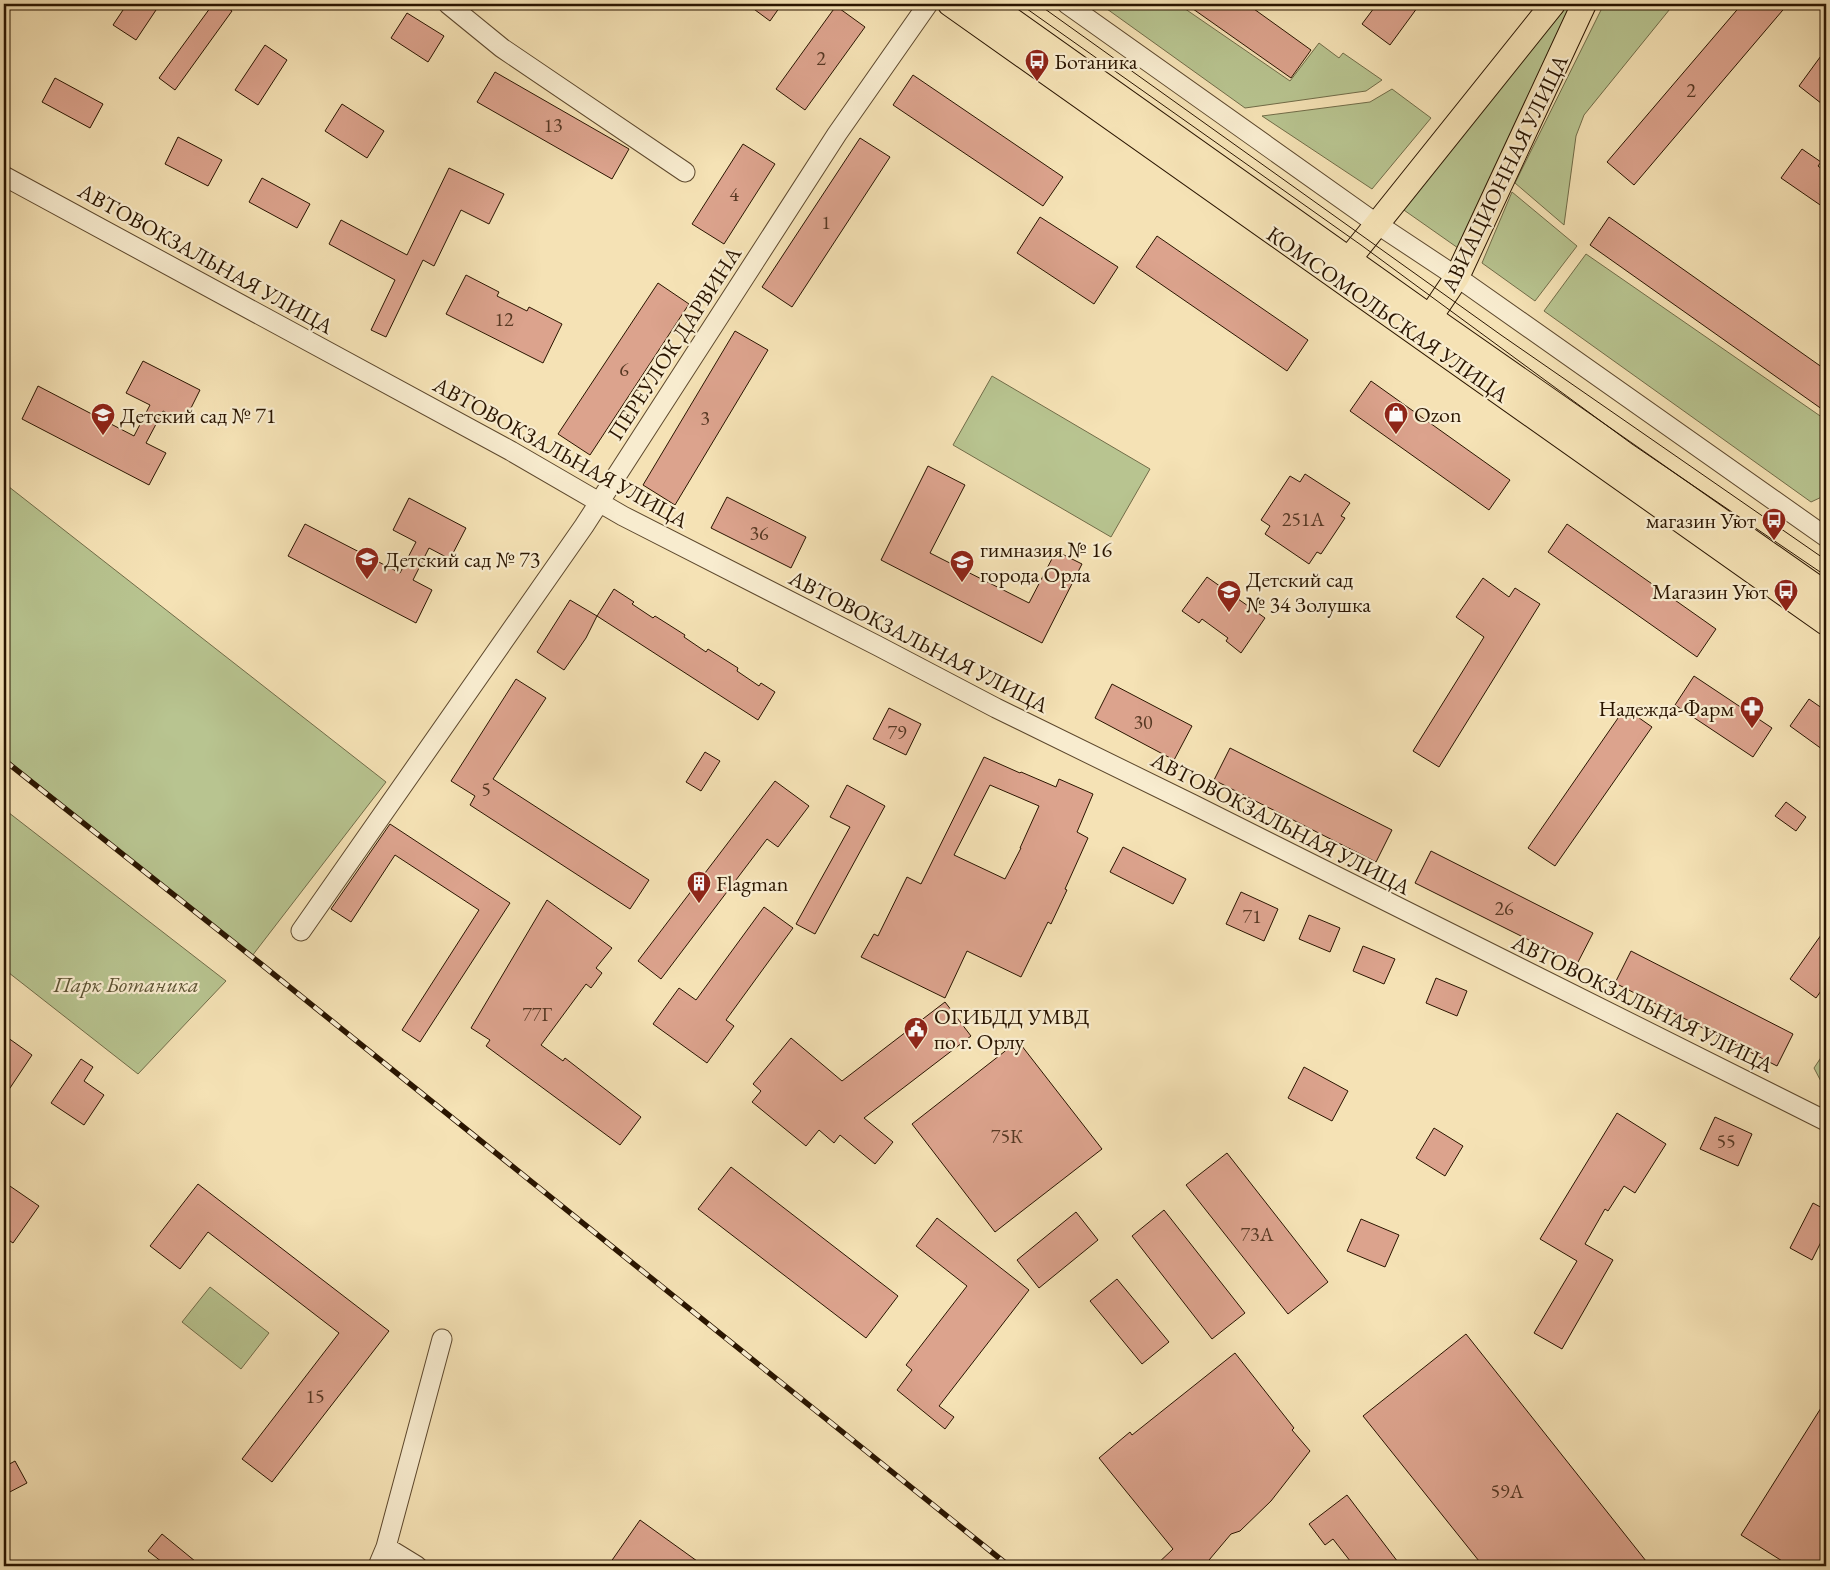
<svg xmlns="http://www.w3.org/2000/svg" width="1830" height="1570" font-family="'EB Garamond',serif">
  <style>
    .green { fill: #b8c490; stroke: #716c48 }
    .building { fill: #dca38d; stroke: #2a1500; fill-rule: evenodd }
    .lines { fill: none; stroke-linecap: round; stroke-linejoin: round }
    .minor-casing { stroke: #5d482d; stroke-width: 21 }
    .major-casing { stroke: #2a1500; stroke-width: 26 }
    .minor { stroke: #f8eccf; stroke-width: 19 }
    .major { stroke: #f5e2b5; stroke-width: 24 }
    .tram { stroke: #2a1500; stroke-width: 1 }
    .rail-casing { stroke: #2a1500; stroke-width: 5.5 }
    .rail { stroke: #f8eccf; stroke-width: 4; stroke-dasharray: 11; stroke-linecap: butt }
    .labels { text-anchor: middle; stroke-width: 4.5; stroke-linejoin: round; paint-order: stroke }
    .number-label { font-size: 20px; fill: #563823 }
    .poi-label { font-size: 22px; fill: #2a1500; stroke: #f8eccf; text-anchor: start }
    .street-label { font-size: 22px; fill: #2a1500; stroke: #f8eccf }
    .park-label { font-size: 22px; font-style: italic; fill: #5c5232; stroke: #f8eccf }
  </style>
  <rect width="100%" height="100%" fill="#f5e2b5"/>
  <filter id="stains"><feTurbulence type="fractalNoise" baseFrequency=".004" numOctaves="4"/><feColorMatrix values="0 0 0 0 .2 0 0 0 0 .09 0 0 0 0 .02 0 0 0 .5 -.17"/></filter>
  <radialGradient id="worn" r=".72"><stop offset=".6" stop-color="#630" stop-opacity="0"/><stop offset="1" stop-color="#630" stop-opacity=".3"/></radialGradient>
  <path class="green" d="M1100,4H1178L1290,81L1319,43L1339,58L1343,53L1382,80L1366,91L1245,108Z
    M1569,4H1574L1458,248L1401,208Z
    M1604,4H1674L1584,115L1576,136L1564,225L1515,183Z
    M1392,89L1431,118L1372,189L1262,116L1370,102Z
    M1512,192L1577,246L1535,301L1482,263Z
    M1586,254L1826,420V495L1811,502L1544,311Z
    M992,376L1150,469L1111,537L953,445Z
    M4,483L386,782L252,956L4,757Z
    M4,809L226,981L138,1074L4,969Z
    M1826,1050V1091L1814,1068Z
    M210,1287L269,1333L241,1369L182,1322Z"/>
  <path class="building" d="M127,4H160L136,40L113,25Z
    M213,4H222L232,11L175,90L159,78Z
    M747,4H782L770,21Z
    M1186,4H1247L1311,50L1291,78Z
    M1377,4H1420L1390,45L1362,24Z
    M1742,4H1788L1634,185L1607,162Z
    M836,6L865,27L805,110L776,89Z
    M407,13L444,36L428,62L391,38Z
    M265,45L287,60L258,105L235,90Z
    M1826,49V107L1799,86Z
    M495,72L629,149L612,179L477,102Z
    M913,75L1063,177L1043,206L893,105Z
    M55,78L103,104L90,128L42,102Z
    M342,104L384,131L367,158L325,131Z
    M178,137L222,160L208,186L165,164Z
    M860,138L890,157L792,307L762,287Z
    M743,144L775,164L724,244L692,224Z
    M1802,149L1821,162L1818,166L1826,172V209L1781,178Z
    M449,168L504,194L489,224L461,210L434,266L423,260L386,337L371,330L395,280L329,244L341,220L407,255Z
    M262,178L310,204L297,228L249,202Z
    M1040,217L1118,267L1094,304L1017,253Z
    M1609,217L1826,370V412L1590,245Z
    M1157,236L1308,340L1287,371L1136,267Z
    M466,275L499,292L497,296L527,311L529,307L562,324L543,363L446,314Z
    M658,283L689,304L590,455L558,434Z
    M735,331L768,350L675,505L643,485Z
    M143,361L200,390L184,422L163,411L146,443L166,453L149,485L22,419L38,386L134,436L150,405L126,393Z
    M1371,381L1510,480L1489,510L1350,411Z
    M928,466L965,485L930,553L1029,603L1056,551L1082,564L1042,643L881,560Z
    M1305,474L1350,503L1341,516L1345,518L1321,554L1317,552L1309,564L1265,534L1270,526L1261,520L1290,476L1300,482Z
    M727,497L806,537L791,568L711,528Z
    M409,498L466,528L450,559L429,548L413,580L432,590L416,623L288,556L305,524L400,573L416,542L393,530Z
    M1567,524L1716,629L1697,657L1548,552Z
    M1207,577L1265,618L1241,653L1226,641L1228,638L1202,619L1199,623L1182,611Z
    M1483,578L1509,597L1515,588L1540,604L1439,767L1413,751L1484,637L1456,617Z
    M614,589L634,602L632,604L653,618L655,616L685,635L684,637L706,652L708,649L738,668L737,671L759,686L761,683L775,692L758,720L597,616Z
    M570,600L597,616L586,638L564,670L537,652Z
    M1694,676L1772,728L1753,757L1675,705Z
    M516,679L546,698L493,779L649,880L630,909L470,805L475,796L451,781Z
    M1112,684L1192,726L1174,760L1095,718Z
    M1809,699L1826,711V752L1790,726Z
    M889,708L921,724L906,755L873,739Z
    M1625,708L1652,727L1555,866L1528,848Z
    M1230,748L1392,830L1376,862L1214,780Z
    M705,752L720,761L701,791L686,782Z
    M984,757L1020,773L1021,772L1056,787L1059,779L1093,794L1077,832L1088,838L1065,889L1067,890L1051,924L1048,922L1021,977L967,951L945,998L861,957L874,934L878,936L907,877L921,884ZM990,785L1039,806L1020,848H1021L1005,879L954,855Z
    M775,781L809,806L778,847L767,839L661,979L638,961Z
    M847,785L885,806L815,934L796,924L850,827L830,817Z
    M1786,802L1806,817L1796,831L1775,816Z
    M390,824L510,903L420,1042L402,1030L479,910L395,855L351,922L331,909Z
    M1123,847L1186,879L1173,904L1110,872Z
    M1431,851L1593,933L1577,964L1415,883Z
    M1241,892L1278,909L1264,941L1226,924Z
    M547,900L612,948L596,968L602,973L591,988L586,984L541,1045L563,1061L565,1058L641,1117L620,1145L486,1046L490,1040L471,1028Z
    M764,907L793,928L726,1020L734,1026L707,1063L653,1024L679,988L696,1000Z
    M1309,915L1340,928L1330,952L1299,939Z
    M1826,928V984L1816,998L1790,979Z
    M1363,946L1395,959L1384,984L1353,971Z
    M1631,951L1793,1034L1777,1066L1615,983Z
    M1436,978L1467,991L1457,1016L1426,1003Z
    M945,1002L971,1036L864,1118L893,1142L875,1164L840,1135L834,1143L819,1130L806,1146L752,1102L761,1091L753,1084L791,1038L842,1081Z
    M4,1035L32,1055L4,1097Z
    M1018,1041L1102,1149L995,1232L912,1124Z
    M81,1059L93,1067L84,1081L104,1095L84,1125L51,1103Z
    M1304,1067L1348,1091L1332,1121L1288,1098Z
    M1617,1113L1666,1144L1635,1193L1624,1186L1608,1211L1605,1209L1585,1244L1613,1260L1562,1349L1534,1333L1577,1261L1540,1239Z
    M1715,1117L1752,1134L1738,1166L1700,1149Z
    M1434,1128L1463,1146L1445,1176L1416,1158Z
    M1227,1153L1328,1282L1288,1314L1186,1185Z
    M731,1167L898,1296L866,1338L698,1209Z
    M4,1182L39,1206L13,1243L4,1237Z
    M198,1184L389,1331L272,1482L242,1459L339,1333L208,1232L180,1269L150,1246Z
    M1813,1203L1826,1210V1232L1812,1260L1790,1248Z
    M1164,1210L1245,1313L1212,1339L1132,1236Z
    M1076,1212L1098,1240L1039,1288L1017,1260Z
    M937,1218L1029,1290L939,1406L954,1417L945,1429L897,1390L912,1370L906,1365L967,1286L916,1246Z
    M1361,1219L1399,1235L1385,1267L1347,1251Z
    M1117,1279L1169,1342L1142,1364L1090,1301Z
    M1466,1334L1650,1566H1483L1363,1416Z
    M1235,1353L1294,1428L1292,1430L1310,1451L1271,1501L1240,1531L1231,1534L1204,1566H1155L1173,1549L1099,1458L1130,1432L1132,1435Z
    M1826,1400V1566H1790L1741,1535Z
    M15,1461L27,1483L4,1495V1467Z
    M1347,1495L1401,1566H1354L1333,1539L1325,1545L1309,1524Z
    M640,1520L704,1566H608Z
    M162,1534L201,1566H167L148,1551Z"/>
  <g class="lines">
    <defs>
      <path id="minor" d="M448,4L502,48L685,172
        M1067,4L1377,224L1457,277L1826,537
        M4,176L511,451L623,516L878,646L996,708L1192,804L1826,1121
        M301,931L584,526L837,134L928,4
        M386,1547L417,1566
        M378,1566L386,1547L442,1339"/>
      <path id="major" d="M950,4L1826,623
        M989,4L1430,317L1826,594
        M1349,259L1553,4
        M1416,324L1430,317L1457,277L1584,4"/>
    </defs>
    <use href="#minor" class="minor-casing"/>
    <use href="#major" class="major-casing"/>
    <use href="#minor" class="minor"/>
    <use href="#major" class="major"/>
    <path class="tram" d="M1020,4L1361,245L1632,444L1826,576
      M1038,4L1501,335L1826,560"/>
    <defs>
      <path id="rail" d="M4,760L261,964L1009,1566"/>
    </defs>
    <use href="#rail" class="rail-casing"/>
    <use href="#rail" class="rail"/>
  </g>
  <defs>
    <symbol id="bus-pin" viewBox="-11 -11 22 30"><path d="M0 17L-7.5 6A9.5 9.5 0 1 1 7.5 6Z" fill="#8f2418" stroke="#f8eccf"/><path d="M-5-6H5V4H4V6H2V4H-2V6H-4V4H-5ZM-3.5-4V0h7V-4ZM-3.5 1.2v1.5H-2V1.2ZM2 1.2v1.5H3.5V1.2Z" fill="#fff"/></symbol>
    <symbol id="shop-pin" viewBox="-11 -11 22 30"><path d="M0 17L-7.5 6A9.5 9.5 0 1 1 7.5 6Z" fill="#8f2418" stroke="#f8eccf"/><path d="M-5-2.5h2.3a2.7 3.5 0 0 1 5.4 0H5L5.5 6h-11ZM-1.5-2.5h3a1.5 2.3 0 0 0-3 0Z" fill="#fff"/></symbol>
    <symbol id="school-pin" viewBox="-11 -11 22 30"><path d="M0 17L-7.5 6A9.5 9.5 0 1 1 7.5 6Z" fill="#8f2418" stroke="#f8eccf"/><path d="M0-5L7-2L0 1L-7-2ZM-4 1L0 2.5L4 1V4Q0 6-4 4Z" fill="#fff"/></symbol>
    <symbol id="pharmacy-pin" viewBox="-11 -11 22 30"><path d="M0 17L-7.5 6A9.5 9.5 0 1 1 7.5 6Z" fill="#8f2418" stroke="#f8eccf"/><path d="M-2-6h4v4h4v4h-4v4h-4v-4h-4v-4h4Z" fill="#fff"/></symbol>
    <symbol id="building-pin" viewBox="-11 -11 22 30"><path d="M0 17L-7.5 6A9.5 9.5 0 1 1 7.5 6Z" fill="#8f2418" stroke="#f8eccf"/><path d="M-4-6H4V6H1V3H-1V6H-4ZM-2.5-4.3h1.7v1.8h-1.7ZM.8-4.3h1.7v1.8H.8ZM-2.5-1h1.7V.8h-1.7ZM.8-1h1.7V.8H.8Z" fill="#fff"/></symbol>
    <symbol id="civic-pin" viewBox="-11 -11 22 30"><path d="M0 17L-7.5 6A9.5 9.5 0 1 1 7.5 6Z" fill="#8f2418" stroke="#f8eccf"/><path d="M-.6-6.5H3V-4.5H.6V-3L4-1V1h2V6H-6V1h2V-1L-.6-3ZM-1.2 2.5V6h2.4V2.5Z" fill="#fff"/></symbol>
  </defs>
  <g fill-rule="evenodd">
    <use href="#bus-pin" x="1023" y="47" width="28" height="38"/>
    <use href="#shop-pin" x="1382" y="400" width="28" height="38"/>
    <use href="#school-pin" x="89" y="401" width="28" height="38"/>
    <use href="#bus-pin" x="1760" y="506" width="28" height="38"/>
    <use href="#school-pin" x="353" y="545" width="28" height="38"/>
    <use href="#school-pin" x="948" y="548" width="28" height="38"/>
    <use href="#bus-pin" x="1772" y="577" width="28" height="38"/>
    <use href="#school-pin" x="1215" y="578" width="28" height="38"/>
    <use href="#pharmacy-pin" x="1738" y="694" width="28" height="38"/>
    <use href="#building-pin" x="685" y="869" width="28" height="38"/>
    <use href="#civic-pin" x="902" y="1015" width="28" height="38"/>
  </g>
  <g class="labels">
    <g class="number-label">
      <text x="821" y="65">2</text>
      <text x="1691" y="97">2</text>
      <text x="553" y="132">13</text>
      <text x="734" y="201">4</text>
      <text x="826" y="229">1</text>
      <text x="504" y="326">12</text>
      <text x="624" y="376">6</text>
      <text x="705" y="425">3</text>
      <text x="1303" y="526">251А</text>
      <text x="759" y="540">36</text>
      <text x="1143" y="729">30</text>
      <text x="897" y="739">79</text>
      <text x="486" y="796">5</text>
      <text x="1504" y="915">26</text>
      <text x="1252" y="923">71</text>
      <text x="537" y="1021">77Г</text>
      <text x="1007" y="1143">75К</text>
      <text x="1726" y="1148">55</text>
      <text x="1257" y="1241">73А</text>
      <text x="315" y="1403">15</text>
      <text x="1507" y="1498">59А</text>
    </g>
    <g class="poi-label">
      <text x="1054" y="69">Ботаника</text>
      <text x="1414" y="422">Ozon</text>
      <text x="120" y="423">Детский сад № 71</text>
      <text x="1756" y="528" text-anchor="end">магазин Уют</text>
      <text x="980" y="557">гимназия № 16<tspan x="980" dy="25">города Орла</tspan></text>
      <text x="384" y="567">Детский сад № 73</text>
      <text x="1246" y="587">Детский сад<tspan x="1246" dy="25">№ 34 Золушка</tspan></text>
      <text x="1768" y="599" text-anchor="end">Магазин Уют</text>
      <text x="1734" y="716" text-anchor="end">Надежда-Фарм</text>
      <text x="716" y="891">Flagman</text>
      <text x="934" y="1024">ОГИБДД УМВД<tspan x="934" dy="25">по г. Орлу</tspan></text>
    </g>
    <g class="street-label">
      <text transform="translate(1504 173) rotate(-64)" y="8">АВИАЦИОННАЯ УЛИЦА</text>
      <text transform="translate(206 258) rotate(29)" y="8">АВТОВОКЗАЛЬНАЯ УЛИЦА</text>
      <text transform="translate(1388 314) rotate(35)" y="8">КОМСОМОЛЬСКАЯ УЛИЦА</text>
      <text transform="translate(674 343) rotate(-57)" y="8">ПЕРЕУЛОК ДАРВИНА</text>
      <text transform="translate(561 452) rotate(29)" y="8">АВТОВОКЗАЛЬНАЯ УЛИЦА</text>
      <text transform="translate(919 641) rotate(27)" y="8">АВТОВОКЗАЛЬНАЯ УЛИЦА</text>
      <text transform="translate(1281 823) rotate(27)" y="8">АВТОВОКЗАЛЬНАЯ УЛИЦА</text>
      <text transform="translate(1643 1003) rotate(26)" y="8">АВТОВОКЗАЛЬНАЯ УЛИЦА</text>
    </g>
    <g class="park-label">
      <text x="126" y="992">Парк Ботаника</text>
    </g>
  </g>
  <rect width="1830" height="1570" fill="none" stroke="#f5e2b5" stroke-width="20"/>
  <rect x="5" y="5" width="1820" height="1560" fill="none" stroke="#2a1500" stroke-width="2.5"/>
  <rect x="10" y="10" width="1810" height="1550" fill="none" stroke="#2a1500"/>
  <rect width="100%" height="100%" filter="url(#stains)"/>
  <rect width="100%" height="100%" fill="url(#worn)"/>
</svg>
